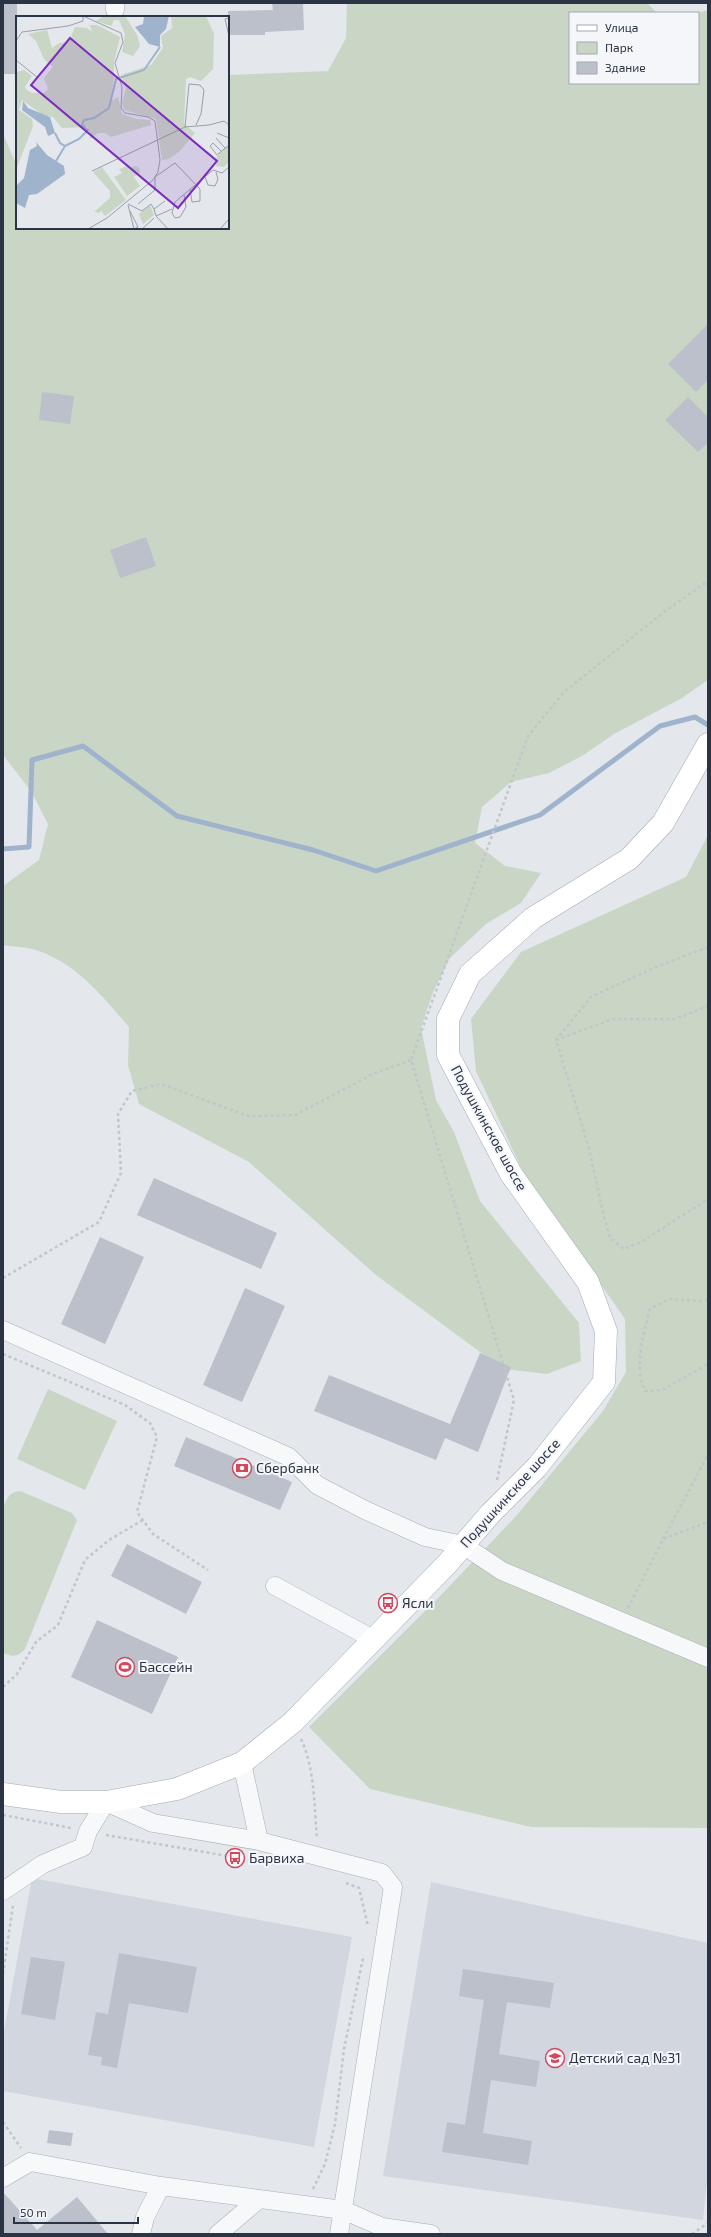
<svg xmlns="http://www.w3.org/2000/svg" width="711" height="2237" font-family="'Exo 2',sans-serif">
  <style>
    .built { fill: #d2d6de }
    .green { fill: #c9d6c5 }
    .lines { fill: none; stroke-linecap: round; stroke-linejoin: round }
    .stream { stroke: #9fb4cc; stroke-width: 5 }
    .building { fill: #bbc0ca }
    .minor-casing { stroke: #a9aeb7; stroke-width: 19 }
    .major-casing { stroke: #a3abb8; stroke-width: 23 }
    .path { stroke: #c2c5cb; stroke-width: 2.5; stroke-dasharray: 3 3; stroke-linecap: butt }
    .minor { stroke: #f7f8fa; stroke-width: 18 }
    .major { stroke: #fff; stroke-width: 22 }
    .labels { text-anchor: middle; stroke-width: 4; stroke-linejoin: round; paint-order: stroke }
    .street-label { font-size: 14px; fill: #2b3445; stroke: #f4f6f9 }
    .poi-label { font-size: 14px; fill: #2b3445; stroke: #f4f6f9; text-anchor: start }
    .inset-river { fill: none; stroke: #9fb4cc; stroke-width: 2 }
    .inset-road { fill: none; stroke: #9a9fa9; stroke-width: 1 }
    .view { fill: #7b2cbf; fill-opacity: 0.15; stroke: #7b2cbf; stroke-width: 2 }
    .inset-edge { fill: none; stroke: #2b3445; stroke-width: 2 }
  </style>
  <rect width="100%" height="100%" fill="#e4e7ec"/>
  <path class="built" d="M32,1878L352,1937L314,2147L3,2091V2037Z
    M431,1882L708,1943V2172L703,2220L383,2176Z"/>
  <path class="green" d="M347,3H647L657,13H570V83H698V13L708,10V680L682,698L614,734L582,756L549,773L511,782L482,807L475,843L505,866L541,873L521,903L486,924L450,958L433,992L421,1028L436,1100L454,1132L480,1201L579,1323L581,1361L547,1374L503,1369L376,1275L249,1162L139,1104L128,1065L129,1027C103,997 78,965 39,951C29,947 14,947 3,945V886L39,860L48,824L31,791L3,755V134L17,166V228H228V75L328,71L346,38Z
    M708,835V1828L531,1827L370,1789L309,1727L443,1593L517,1515L603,1411L626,1372L625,1319L525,1176L476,1071L471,1019L521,952L686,877Z
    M48,1389L117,1421L85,1490L17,1459Z
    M20,1491L72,1513L77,1520L25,1649C17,1657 13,1657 3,1653V1508C7,1498 9,1492 20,1491Z"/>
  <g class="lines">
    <path class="stream" d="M3,849L29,847L32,760L83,746L177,816L313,850L376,871L540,815L660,726L695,717L708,725"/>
  </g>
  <path class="building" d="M3,3H17V74H3Z
    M272,3H303L304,30L265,32V35H228V11L273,10Z
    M708,324V380L696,392L668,364Z
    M42,392L74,396L70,424L39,420Z
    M688,397L708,417V442L698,452L665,420Z
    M146,537L156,566L120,578L110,550Z
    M154,1178L277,1233L261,1269L137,1215Z
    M100,1237L144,1257L105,1344L61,1324Z
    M245,1288L285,1306L242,1402L203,1385Z
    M480,1353L511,1367L478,1452L445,1438L436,1460L314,1411L329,1375L450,1424Z
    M186,1437L292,1482L280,1510L174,1466Z
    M127,1544L202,1582L186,1614L111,1576Z
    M97,1620L178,1657L152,1714L71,1677Z
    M119,1953L197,1967L188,2013L129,2003L117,2068L101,2065L102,2057L88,2055L96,2012L108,2014Z
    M31,1957L65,1962L55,2020L21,2014Z
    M463,1969L554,1983L550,2008L507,2002L499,2054L540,2061L536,2087L491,2080L483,2133L532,2141L528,2165L442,2152L447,2122L465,2125L484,2000L459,1996Z
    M49,2130L73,2133L71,2146L47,2143Z
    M3,2192L37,2230L77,2197L108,2234H3Z"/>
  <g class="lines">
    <defs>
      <path id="minor" d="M115,3V10
        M3,1330L289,1457L317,1485L365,1510L425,1537L463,1545L502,1571L708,1658
        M275,1586L373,1639
        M242,1763L259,1841
        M3,1891L43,1864L83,1847L88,1831L106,1802L153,1823L259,1841L382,1873L393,1887L339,2234
        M3,2178L30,2162L161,2186L343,2210L382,2227L431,2234
        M141,2234L145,2217L161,2186
        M218,2234L258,2200"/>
      <path id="major" d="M3,1794L61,1802H106L177,1789L242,1763L293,1722L447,1564L490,1514L537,1467L604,1382L606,1331L588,1282L511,1174L448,1055V1019L470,974L533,918L629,859L663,823L708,744"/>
    </defs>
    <use href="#minor" class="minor-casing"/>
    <use href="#major" class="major-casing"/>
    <path class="path" d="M708,947L656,967L591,997L556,1040L589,1148L602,1209L610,1238L624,1249L641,1242L708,1199
      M556,1040L613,1019H675L708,1006
      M3,1278L99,1222L121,1173L118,1114L132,1091L161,1084L248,1116L295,1115L375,1073L411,1060
      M708,1300L698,1301L669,1299L650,1309C643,1337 634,1364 645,1391L662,1390L708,1364
      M3,1354L125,1405L150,1423L157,1437L137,1512L153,1534L208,1570
      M497,1480L514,1400L411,1060L528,736L564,692L664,612L708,581
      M663,1539L708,1455
      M628,1608L663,1539L708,1522
      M3,1687L17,1674L36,1642L58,1625L85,1560L109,1540L143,1520
      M301,1739C315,1769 314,1806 317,1838
      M3,1815L71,1828
      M106,1835L274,1864
      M346,1883L359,1888L368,1926
      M3,1974L13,1905
      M3,2122L21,2148
      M313,2189L325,2164L335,2124L344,2049L363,1958
      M692,2234L708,2223"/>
    <use href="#minor" class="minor"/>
    <use href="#major" class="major"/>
  </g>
  <defs>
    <symbol id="bank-ring" viewBox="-11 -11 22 22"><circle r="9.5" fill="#f4f6f9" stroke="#d1495b" stroke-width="1.5"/><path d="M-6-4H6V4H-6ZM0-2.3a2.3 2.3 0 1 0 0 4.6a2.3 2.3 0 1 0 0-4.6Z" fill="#d1495b"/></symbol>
    <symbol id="bus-ring" viewBox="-11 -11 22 22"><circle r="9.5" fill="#f4f6f9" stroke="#d1495b" stroke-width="1.5"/><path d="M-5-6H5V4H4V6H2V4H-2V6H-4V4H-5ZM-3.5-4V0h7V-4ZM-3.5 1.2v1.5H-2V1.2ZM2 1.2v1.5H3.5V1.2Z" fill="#d1495b"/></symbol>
    <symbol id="stadium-ring" viewBox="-11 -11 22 22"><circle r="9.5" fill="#f4f6f9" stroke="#d1495b" stroke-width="1.5"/><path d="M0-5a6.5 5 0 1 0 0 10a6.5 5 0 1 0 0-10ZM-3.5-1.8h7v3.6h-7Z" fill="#d1495b"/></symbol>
    <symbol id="school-ring" viewBox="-11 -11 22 22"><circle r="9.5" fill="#f4f6f9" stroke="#d1495b" stroke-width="1.5"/><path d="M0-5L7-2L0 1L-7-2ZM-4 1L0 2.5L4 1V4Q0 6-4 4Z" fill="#d1495b"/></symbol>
  </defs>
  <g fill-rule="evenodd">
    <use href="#bank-ring" x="231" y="1457" width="22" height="22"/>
    <use href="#bus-ring" x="377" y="1592" width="22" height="22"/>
    <use href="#stadium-ring" x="114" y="1656" width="22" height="22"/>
    <use href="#bus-ring" x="224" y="1847" width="22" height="22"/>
    <use href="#school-ring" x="544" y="2047" width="22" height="22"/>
  </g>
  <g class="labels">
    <g class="street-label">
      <text transform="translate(489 1128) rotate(61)" y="5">Подушкинское шоссе</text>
      <text transform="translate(510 1493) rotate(-48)" y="5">Подушкинское шоссе</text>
    </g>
    <g class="poi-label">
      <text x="256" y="1473">Сбербанк</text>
      <text x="402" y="1608">Ясли</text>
      <text x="139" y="1672">Бассейн</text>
      <text x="249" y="1863">Барвиха</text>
      <text x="569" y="2063">Детский сад №31</text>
    </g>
  </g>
  <g transform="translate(16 16)">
    <rect width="213" height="213" fill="#e4e7ec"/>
    <path d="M88,0H109L121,19L124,30L117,40L106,36L109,18L103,4H98L95,10L80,5ZM155,0H190L198,18L197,53L185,65L174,61L170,63L168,108L179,117L164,135L153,143L146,144L140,103L108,94L106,87L110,72L105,59L135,49L147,32L145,20L156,12ZM74,9H81L104,21L98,46V62L95,82L97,84L102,81L106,98L120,103L134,104L135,109L95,121L89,117H82L74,123L72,111L46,112L37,101L27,99L6,84L3,94L16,103L17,110L0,154V56L8,54L16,60L9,71L11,74L16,77H28L32,73L28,62L37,51L28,43L20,25L12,18L31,14L36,32L43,27L53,26L59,11L71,12L76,16ZM213,129V146L208,151L200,150L201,139ZM114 155a5 5 0 1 1 10 0a5 5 0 1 1-10 0ZM111,150L124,170L111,180L98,161L106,157L103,153ZM86,151L110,184L89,200L85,194L84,197L78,196L94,182V175L77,156ZM134,189L138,199L127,208L123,198Z" fill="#c9d6c5"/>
    <path d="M128,0H153L150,13L144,19V31L133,28L119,11L127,8ZM7,85L12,92L34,101L39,117L32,120L29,111L6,94ZM20,126L31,139L48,150L49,158L21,178L13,179L9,192L0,187V170L8,162L14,134L21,130Z" fill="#9fb4cc"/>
    <path class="inset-river" d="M39,117L44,127L49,130L63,123L72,114L66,109L68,104L78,102L93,92L100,63L128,54L144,31M40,145L49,130"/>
    <path class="inset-road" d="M67,0L105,17L107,26L99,47L106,71L105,92L109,97L132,101L139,105L144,144L142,156L137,164L91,202L72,213M213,2L209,3L213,20M0,25L6,16L52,10L67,5V1M0,44L22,62M169,111L193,109L208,105L213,109M201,117L213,122M200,122L209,132M202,138L213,129M201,139L194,130L197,127L205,135M76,155L169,111L173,68L184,69L188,74L185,98L180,109M189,161L192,169L199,170L202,163L200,156M168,179L170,191L164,201L159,202L156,197L159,186L197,154L206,157L213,151M149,185L138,193L140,200L156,193M112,188L126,195L135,188L138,193M122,188L139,174V161L159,147L184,173V185L176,186L174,173M112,189L118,213M114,195L122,211L118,213M140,200L152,213M126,213L138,202M204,213L213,203"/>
    <path class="view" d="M54,22L201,145L162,192L15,69Z"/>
    <rect width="213" height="213" class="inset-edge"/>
  </g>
  <rect width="711" height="2237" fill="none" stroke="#2b3445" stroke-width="8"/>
  <rect x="569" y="12" width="130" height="72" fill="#f4f6f9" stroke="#a4a8b1"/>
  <rect x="577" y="25" width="20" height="6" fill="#ffffff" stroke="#a4a8b1"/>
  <text x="605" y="32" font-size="12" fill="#2b3445">Улица</text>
  <rect x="577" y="42" width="20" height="12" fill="#c9d6c5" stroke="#a4a8b1"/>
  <text x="605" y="52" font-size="12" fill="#2b3445">Парк</text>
  <rect x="577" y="62" width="20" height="12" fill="#bbc0ca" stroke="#a4a8b1"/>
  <text x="605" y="72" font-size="12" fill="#2b3445">Здание</text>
  <path d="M14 2217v6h124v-6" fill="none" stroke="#2b3445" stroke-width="2"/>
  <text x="20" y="2217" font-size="12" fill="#2b3445" stroke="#f4f6f9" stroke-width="3" paint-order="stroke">50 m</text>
</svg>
